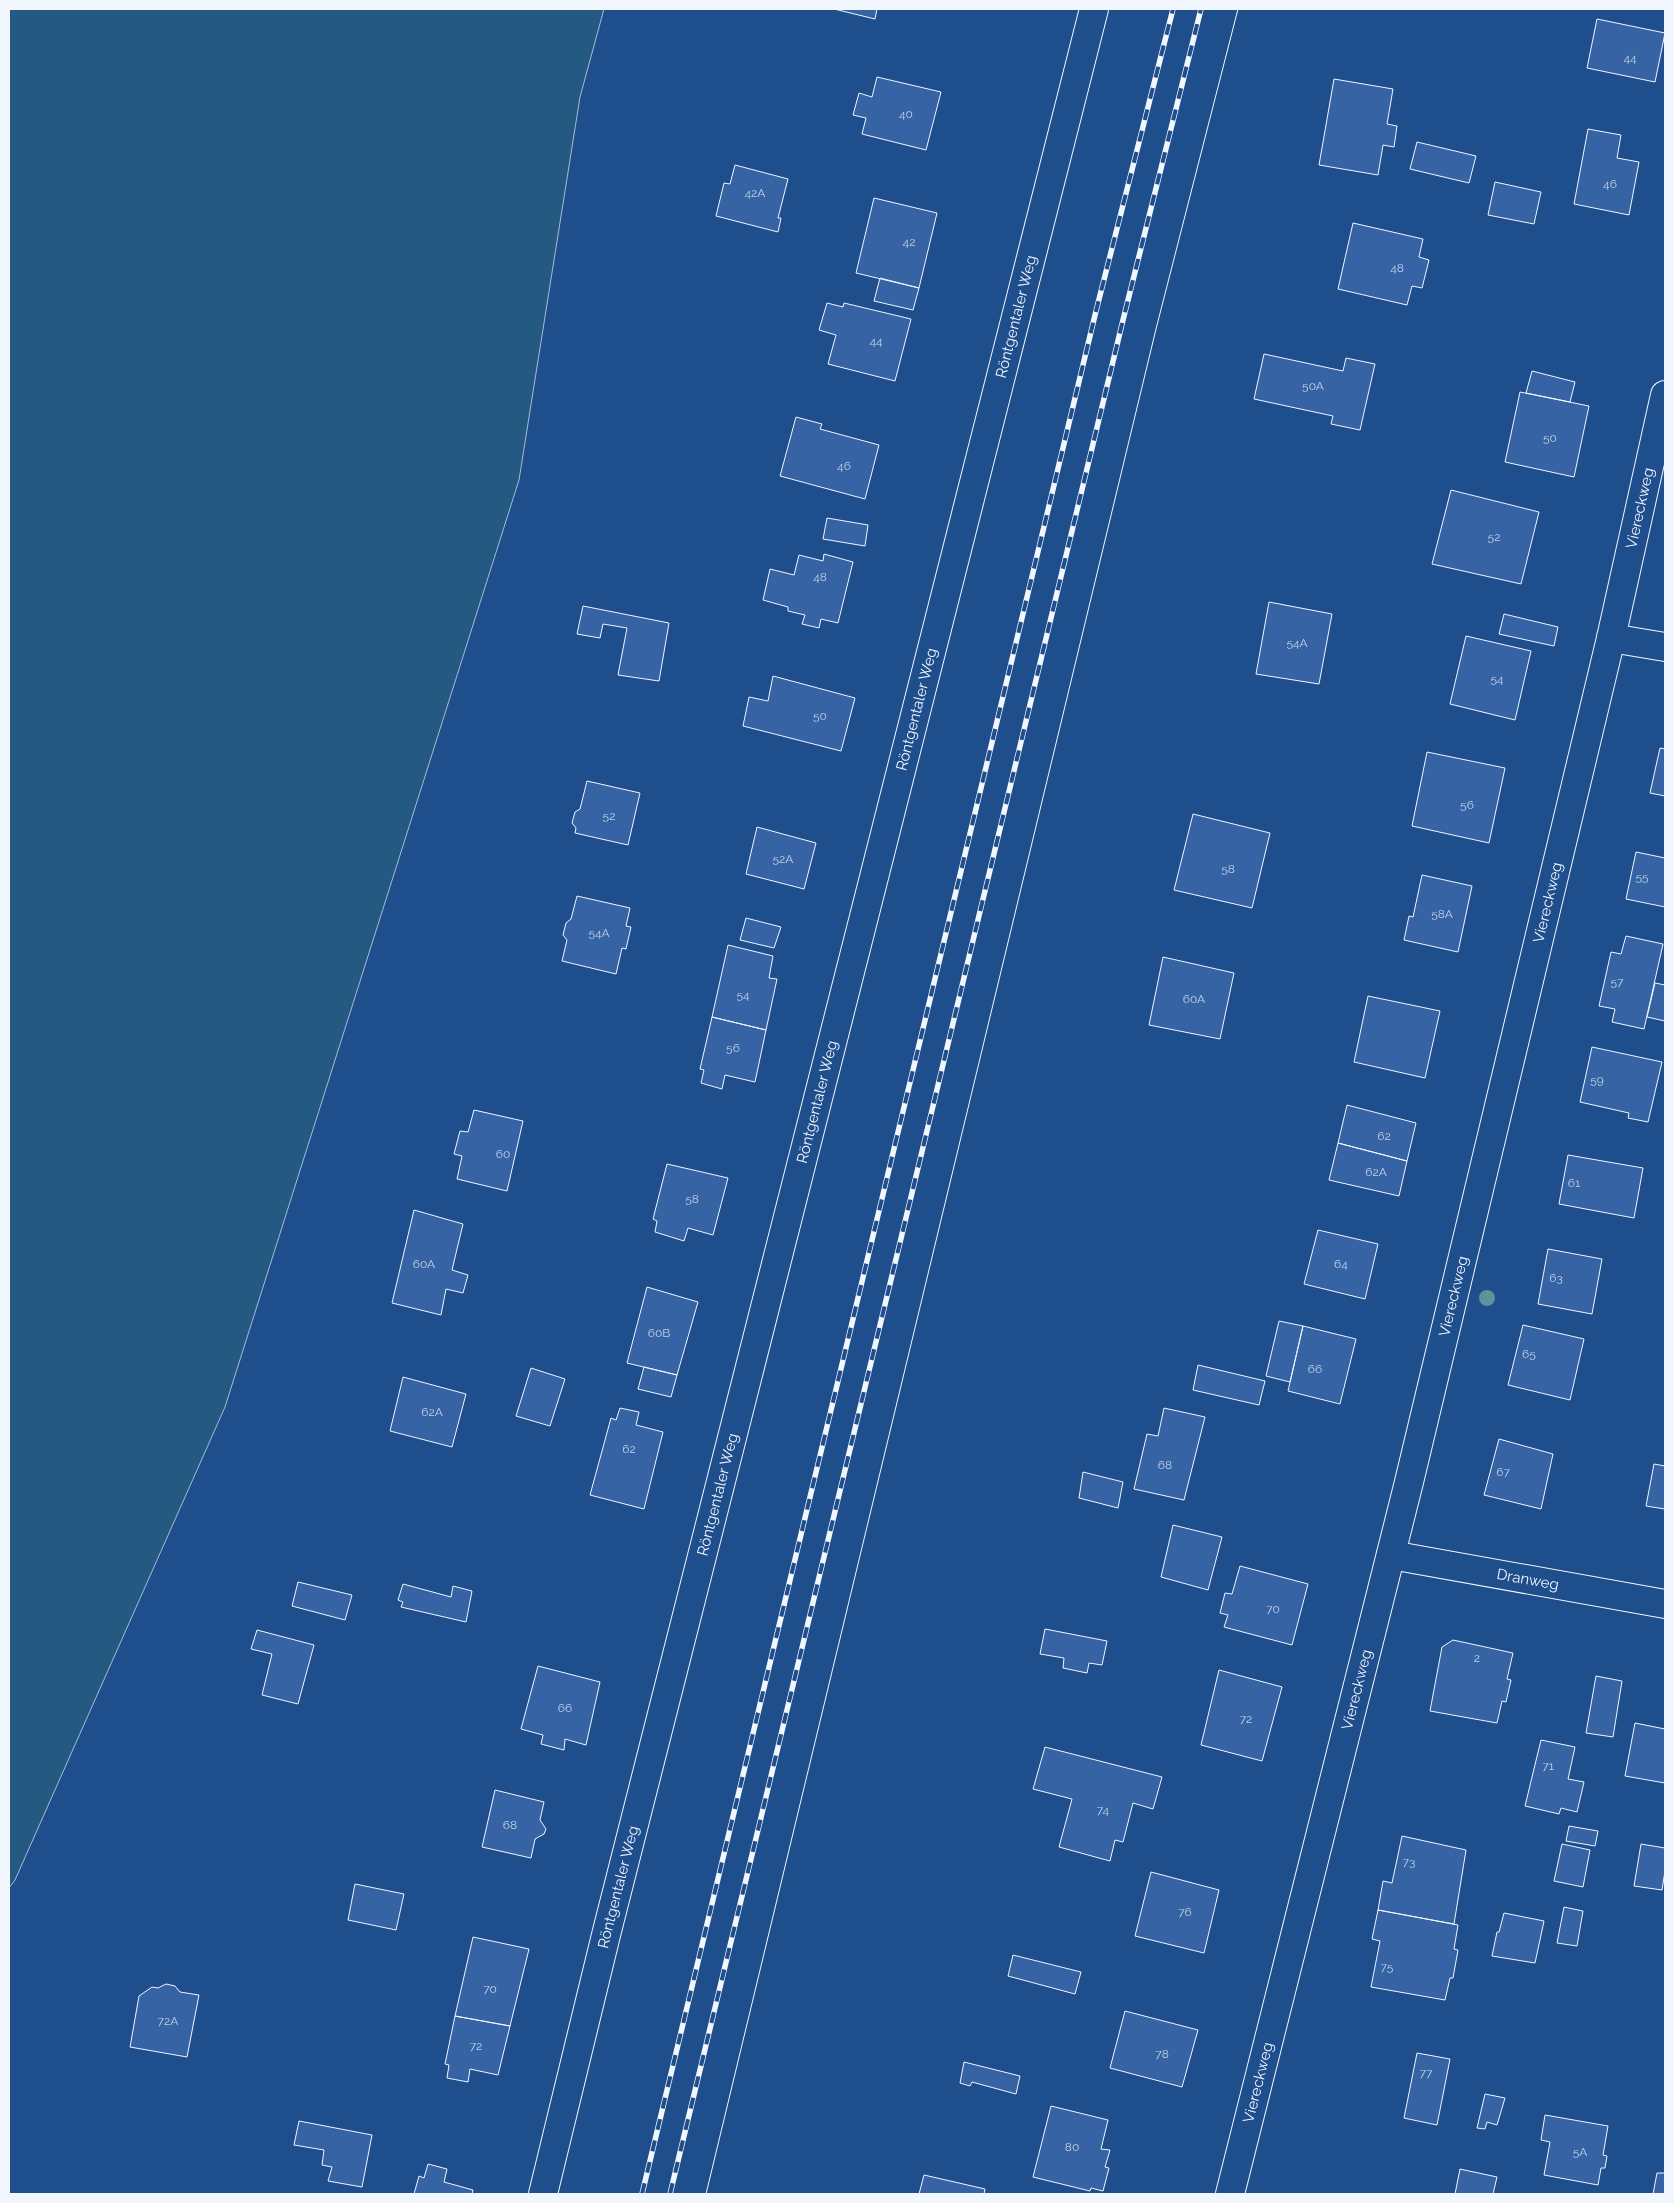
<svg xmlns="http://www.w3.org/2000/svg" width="1674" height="2203" font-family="Raleway,sans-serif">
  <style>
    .green { fill: #245a82; stroke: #a8bbd7 }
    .building { fill: #3563a3; stroke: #f2f6ff }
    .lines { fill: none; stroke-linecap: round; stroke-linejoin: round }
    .street-casing { stroke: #f2f6ff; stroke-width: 30 }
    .street { stroke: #1f4e8c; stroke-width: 28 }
    .tram { stroke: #f2f6ff; stroke-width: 1 }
    .rail-casing { stroke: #f2f6ff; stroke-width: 5.5 }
    .rail { stroke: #1f4e8c; stroke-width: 4; stroke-dasharray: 11; stroke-linecap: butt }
    .tree { fill: #61919a }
    .labels { text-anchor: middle; stroke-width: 4; stroke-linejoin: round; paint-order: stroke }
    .number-label { font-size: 12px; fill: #c3d1e8 }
    .street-label { font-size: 15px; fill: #f2f6ff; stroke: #1f4e8c }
  </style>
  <rect width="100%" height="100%" fill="#1f4e8c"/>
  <path class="green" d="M9,9H604L580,97L519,480L225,1407L15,1880L9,1888Z"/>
  <path class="building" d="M834,9H877L875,19Z
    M1597,19L1665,33L1655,82L1587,68Z
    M877,77L941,92L926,150L862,134L866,118L853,115L859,93L872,97Z
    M1334,79L1393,89L1387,124L1397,126L1394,147L1383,145L1378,175L1319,165Z
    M1588,129L1621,135L1617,158L1639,162L1629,215L1574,204Z
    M1417,142L1476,156L1469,183L1410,169Z
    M735,165L788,179L778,218H781L778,232L716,216L724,183L730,184Z
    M1495,182L1541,192L1534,224L1488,215Z
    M874,198L937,213L919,288L856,273Z
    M1353,223L1423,239L1419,257L1429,260L1422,288L1412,286L1407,305L1338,289Z
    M880,278L919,288L913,310L874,301Z
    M827,303L843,307L844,303L911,319L895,381L828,364L836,335L819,330Z
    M1264,354L1343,371L1346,358L1375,364L1360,430L1331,424L1333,416L1254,399Z
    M1532,371L1575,382L1570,402L1526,393Z
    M1520,392L1589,406L1574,477L1505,462Z
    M796,417L822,424L820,429L879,445L865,499L780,476Z
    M1451,490L1539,512L1521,584L1432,564Z
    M827,518L868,525L865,546L823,539Z
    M824,554L853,562L838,623L821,619L819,628L802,624L805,615L788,611V607L763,600L770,569L794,575L799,555L823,561Z
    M1269,602L1332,614L1319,684L1256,674Z
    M583,606L669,623L659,681L618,675L627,628L603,624L600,638L577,634Z
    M1504,614L1558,627L1554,646L1499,634Z
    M1466,636L1531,651L1515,720L1450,704Z
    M773,676L855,698L841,751L743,726L749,697L768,701Z
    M1660,748L1665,749V796L1650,793Z
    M1427,752L1505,768L1489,843L1412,826Z
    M587,781L640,793L628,845L575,833L576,828L572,823L575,812L580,809Z
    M1193,814L1270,833L1252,908L1174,890Z
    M757,827L816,843L804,889L746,874Z
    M1636,852L1665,858V907L1626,899Z
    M1422,875L1472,886L1458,952L1404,940L1409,916L1413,917Z
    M577,896L630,908L626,926L631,927L626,949L622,948L616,974L562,961L567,940L563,935L566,923L571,919Z
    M746,918L781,927L774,948L740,940Z
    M1626,936L1663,944L1644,1029L1612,1022L1615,1009L1599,1006L1611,952L1621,954Z
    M728,945L773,956L769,978L777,979L766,1030L712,1017Z
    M1163,957L1234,973L1220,1039L1149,1025Z
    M1655,983L1665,985V1021L1647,1017Z
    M1368,996L1440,1011L1425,1078L1354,1062Z
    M712,1017L766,1030L755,1082L725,1075L722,1089L701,1083L704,1070L700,1069Z
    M1592,1047L1662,1062L1648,1122L1628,1118L1629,1113L1580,1102Z
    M1347,1105L1416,1123L1407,1161L1338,1143Z
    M474,1110L523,1121L507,1191L457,1179L462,1156L454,1154L460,1131L468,1132Z
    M1338,1143L1407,1161L1399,1196L1329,1180Z
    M1568,1155L1643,1168L1634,1218L1559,1204Z
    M667,1164L728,1178L713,1235L688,1228L684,1241L655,1232L657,1221L653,1219Z
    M414,1210L463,1224L452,1270L468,1275L463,1293L446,1289L441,1315L392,1303Z
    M1318,1230L1378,1244L1365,1299L1304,1284Z
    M1548,1249L1602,1259L1592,1314L1538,1304Z
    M647,1287L698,1302L677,1375L627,1363Z
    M1279,1321L1303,1326L1290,1382L1266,1376Z
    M1523,1325L1584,1339L1570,1400L1508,1385Z
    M1303,1326L1356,1339L1340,1404L1288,1391Z
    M1198,1365L1265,1381L1259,1405L1193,1390Z
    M644,1367L677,1375L671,1397L638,1389Z
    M531,1368L565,1379L550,1426L516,1416Z
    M403,1377L466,1394L452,1447L390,1431Z
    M620,1408L639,1412L636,1425L663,1432L644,1509L590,1495L611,1418L616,1420Z
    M1164,1408L1205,1417L1184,1500L1134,1489L1147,1434L1158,1436Z
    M1499,1439L1553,1454L1541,1509L1484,1495Z
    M1654,1464L1665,1466V1509L1646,1506Z
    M1083,1472L1123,1482L1118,1508L1079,1498Z
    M1173,1525L1222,1537L1208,1590L1161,1577Z
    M1240,1566L1308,1584L1292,1645L1224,1627L1228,1615L1220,1613L1225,1593L1232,1594Z
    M298,1582L352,1595L345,1620L292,1606Z
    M403,1584L451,1597L453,1586L472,1591L466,1622L401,1607L403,1602L398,1600Z
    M1045,1629L1107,1641L1102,1665L1089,1663L1087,1673L1063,1668L1064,1658L1040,1654Z
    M257,1630L314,1645L298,1704L262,1695L272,1654L251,1649Z
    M1453,1640L1513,1653L1507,1679L1511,1680L1506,1702L1502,1701L1497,1723L1430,1711L1442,1647Z
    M538,1666L600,1682L586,1745L565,1739L564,1750L541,1744L543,1735L521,1729Z
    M1219,1670L1282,1687L1262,1761L1201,1745Z
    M1596,1676L1622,1681L1613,1737L1586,1733Z
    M1635,1723L1665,1729V1783L1625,1776Z
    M1541,1740L1575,1747L1568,1779L1584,1782L1577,1812L1561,1808L1559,1814L1525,1806Z
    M1045,1747L1162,1777L1153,1809L1133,1803L1123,1842L1115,1840L1110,1861L1059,1847L1072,1799L1033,1789Z
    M495,1790L544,1802L540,1820L546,1829L544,1834L535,1839L531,1858L482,1847Z
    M1569,1826L1598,1831L1595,1846L1566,1841Z
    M1402,1836L1466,1850L1454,1924L1378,1910L1383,1881L1392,1883Z
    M1562,1844L1590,1850L1583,1887L1554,1881Z
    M1641,1844L1665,1848V1871L1662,1890L1634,1886Z
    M1151,1872L1219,1890L1204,1953L1135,1936Z
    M355,1884L404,1894L396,1930L348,1920Z
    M1564,1907L1583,1911L1577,1946L1557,1943Z
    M1378,1910L1458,1925L1454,1949L1458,1950L1453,1978H1450L1445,2000L1371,1987L1380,1941L1372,1939Z
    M1504,1913L1544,1921L1535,1963L1492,1956L1497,1932H1499Z
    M473,1937L529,1949L510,2026L455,2016Z
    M1013,1955L1081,1972L1075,1994L1008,1976Z
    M166,1984L175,1986L180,1992L199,1995L187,2057L130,2047L139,1996L152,1987L158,1988Z
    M1125,2011L1198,2030L1182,2087L1110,2068Z
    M455,2016L510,2026L498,2075L470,2069L468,2082L447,2078L449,2065L445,2064Z
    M1417,2053L1450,2059L1437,2125L1404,2118Z
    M964,2062L1020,2076L1016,2094L972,2082L970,2086L960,2083Z
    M1485,2094L1505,2098L1497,2125L1487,2122L1485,2129L1477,2128Z
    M1051,2106L1108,2120L1101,2149L1110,2150L1105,2167L1109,2168L1103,2191L1091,2188L1090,2191L1033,2177Z
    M1545,2115L1608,2126L1603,2155L1607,2156L1605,2168H1601L1598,2185L1544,2175L1550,2142L1541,2140Z
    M299,2121L372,2135L362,2187L328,2181L332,2167L322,2165L324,2150L294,2145Z
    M428,2164L447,2169L444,2182L473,2190L472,2194H414L419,2176L424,2178Z
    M1460,2169L1497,2177L1493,2194H1455Z
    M1657,2173H1665V2194H1653Z
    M924,2175L985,2189L984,2194H919Z"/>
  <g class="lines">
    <defs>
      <g id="street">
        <path d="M1611,638L1665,647"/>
        <path id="s1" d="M1391,1555L1665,1604"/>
        <path id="s2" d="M543,2194L606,1935L1094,9"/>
        <path id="s3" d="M1230,2194L1409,1482L1611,638L1665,395"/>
      </g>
    </defs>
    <use href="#street" class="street-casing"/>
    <use href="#street" class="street"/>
    <path class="tram" d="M706,2194L1156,329L1238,9"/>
    <defs>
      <path id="rail" d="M642,2194L1096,311L1173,9
        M670,2194L1123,320L1201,9"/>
    </defs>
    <use href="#rail" class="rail-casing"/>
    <use href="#rail" class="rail"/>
  </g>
  <circle class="tree" cx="1487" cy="1298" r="8"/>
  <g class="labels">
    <g class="number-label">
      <text x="1630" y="62">44</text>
      <text x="906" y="118">40</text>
      <text x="1610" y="188">46</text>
      <text x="755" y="197">42A</text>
      <text x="909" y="246">42</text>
      <text x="1397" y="272">48</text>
      <text x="876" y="345">44</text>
      <text x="1313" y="390">50A</text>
      <text x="1550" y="442">50</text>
      <text x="844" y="470">46</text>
      <text x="1494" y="541">52</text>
      <text x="820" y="581">48</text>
      <text x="1297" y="647">54A</text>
      <text x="1497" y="683">54</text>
      <text x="820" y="720">50</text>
      <text x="1467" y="809">56</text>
      <text x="609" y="820">52</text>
      <text x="783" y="863">52A</text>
      <text x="1228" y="873">58</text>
      <text x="1642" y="881">55</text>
      <text x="1442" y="918">58A</text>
      <text x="599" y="937">54A</text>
      <text x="1617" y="986">57</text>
      <text x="743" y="999">54</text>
      <text x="1194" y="1003">60A</text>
      <text x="733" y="1052">56</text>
      <text x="1597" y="1084">59</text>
      <text x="1384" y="1140">62</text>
      <text x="503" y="1158">60</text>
      <text x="1376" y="1176">62A</text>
      <text x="1574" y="1187">61</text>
      <text x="692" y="1203">58</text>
      <text x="424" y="1268">60A</text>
      <text x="1341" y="1268">64</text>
      <text x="1556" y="1282">63</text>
      <text x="659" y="1337">60B</text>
      <text x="1529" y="1358">65</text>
      <text x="1315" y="1373">66</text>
      <text x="432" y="1416">62A</text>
      <text x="629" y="1453">62</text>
      <text x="1165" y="1469">68</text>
      <text x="1503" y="1476">67</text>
      <text x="1273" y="1613">70</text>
      <text x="1477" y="1662">2</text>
      <text x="565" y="1712">66</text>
      <text x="1246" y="1723">72</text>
      <text x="1548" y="1770">71</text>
      <text x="1103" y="1814">74</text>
      <text x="510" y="1829">68</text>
      <text x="1409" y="1866">73</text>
      <text x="1185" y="1916">76</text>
      <text x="1387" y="1971">75</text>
      <text x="490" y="1993">70</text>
      <text x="168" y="2025">72A</text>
      <text x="476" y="2050">72</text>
      <text x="1162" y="2058">78</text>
      <text x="1426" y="2077">77</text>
      <text x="1072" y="2151">80</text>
      <text x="1580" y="2156">5A</text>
    </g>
    <g class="street-label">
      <text dy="5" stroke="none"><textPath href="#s2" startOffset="1936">Röntgentaler Weg</textPath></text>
      <text dy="5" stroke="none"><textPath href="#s3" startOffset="1735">Viereckweg</textPath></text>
      <text dy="5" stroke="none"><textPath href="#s2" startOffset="1531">Röntgentaler Weg</textPath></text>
      <text dy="5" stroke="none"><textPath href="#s3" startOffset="1330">Viereckweg</textPath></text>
      <text dy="5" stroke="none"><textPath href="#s2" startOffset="1126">Röntgentaler Weg</textPath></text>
      <text dy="5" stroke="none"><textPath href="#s3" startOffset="925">Viereckweg</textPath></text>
      <text dy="5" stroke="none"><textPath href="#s2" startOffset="721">Röntgentaler Weg</textPath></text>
      <text dy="5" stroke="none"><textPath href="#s1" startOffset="139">Dranweg</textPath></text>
      <text dy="5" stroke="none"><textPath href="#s3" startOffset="520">Viereckweg</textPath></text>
      <text dy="5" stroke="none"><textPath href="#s2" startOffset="316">Röntgentaler Weg</textPath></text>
      <text dy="5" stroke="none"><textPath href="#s3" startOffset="115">Viereckweg</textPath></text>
    </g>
  </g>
  <rect width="1674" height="2203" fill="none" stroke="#f2f6ff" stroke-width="20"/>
</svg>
